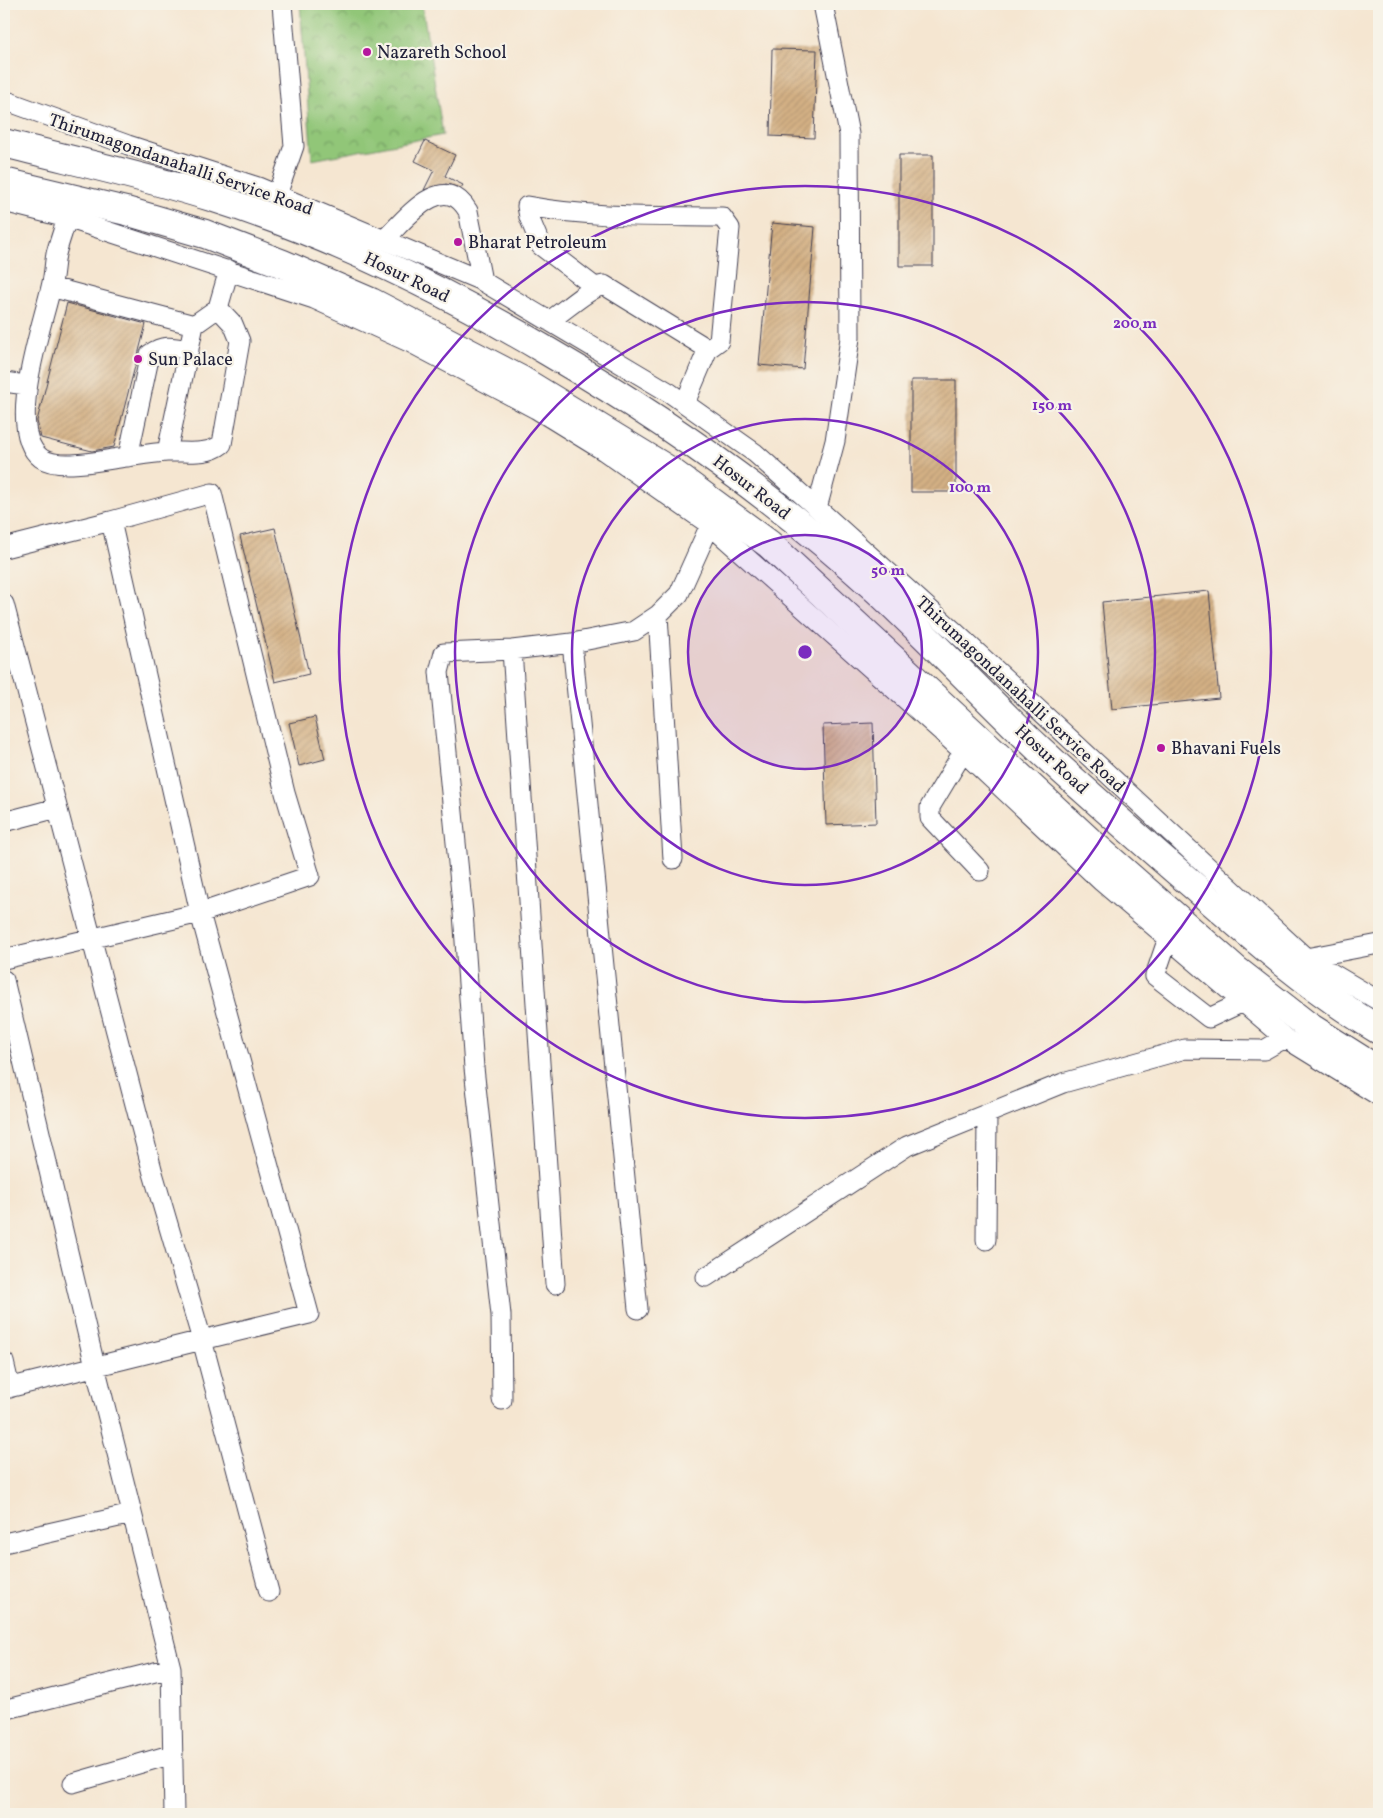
<svg xmlns="http://www.w3.org/2000/svg" width="1383" height="1818" font-family="Vollkorn,serif">
  <style>
    .park { fill: url(#park-crowns); stroke: #5a745a }
    .building { fill: url(#building-hatch) }
    .lines { fill: none; stroke-linecap: round; stroke-linejoin: round }
    .minor-casing { stroke: #423f52; stroke-width: 21 }
    .highway-casing { stroke: #423f52; stroke-width: 30 }
    .minor { stroke: #fff; stroke-width: 19 }
    .highway { stroke: #fff; stroke-width: 28 }
    .ring { fill: none; stroke: #7b2cbf; stroke-width: 2.5 }
    .poi-dot { fill: #b5179e; stroke: #f7f3e8; stroke-width: 2 }
    .labels { text-anchor: middle; stroke-width: 4.5; stroke-linejoin: round; paint-order: stroke }
    .poi-label { font-size: 18px; fill: #22223b; stroke: #f7f3e8; text-anchor: start }
    .street-label { font-size: 18px; fill: #22223b; stroke: #f7f3e8 }
    .centre { fill: #7b2cbf; stroke: #f7f3e8; stroke-width: 2.5 }
    .ring-label { font-size: 15px; text-anchor: middle; font-weight: bold; fill: #7b2cbf; stroke: #f7f3e8; stroke-width: 4.5; stroke-linejoin: round; paint-order: stroke }
  </style>
  <defs>
    <pattern id="park-crowns" width="20" height="18" patternUnits="userSpaceOnUse" patternTransform="scale(1.25)"><rect width="20" height="18" fill="#91c678"/><path d="M2 6a3 3 0 1 1 6 0M12 15a3 3 0 1 1 6 0" fill="none" stroke="#76a064"/></pattern>
    <pattern id="building-hatch" width="6" height="6" patternUnits="userSpaceOnUse" patternTransform="scale(1.25)"><rect width="6" height="6" fill="#d3b084"/><path d="M-1 1l2-2M0 6l6-6M5 7l2-2" fill="none" stroke="#b59773"/></pattern>
  </defs>
  <rect width="100%" height="100%" fill="#f7f3e8"/>
  <filter id="ink" filterUnits="userSpaceOnUse"><feTurbulence type="fractalNoise" baseFrequency=".02" numOctaves="2"/><feDisplacementMap in="SourceGraphic" scale="10" xChannelSelector="R" yChannelSelector="G"/><feConvolveMatrix kernelMatrix="1 2 1 2 8 2 1 2 1" color-interpolation-filters="sRGB"/></filter>
  <filter id="wash" filterUnits="userSpaceOnUse"><feTurbulence type="fractalNoise" baseFrequency=".0096" numOctaves="4" result="noise"/><feDisplacementMap in="SourceGraphic" scale="20" xChannelSelector="R" yChannelSelector="G"/><feGaussianBlur stdDeviation="1.12" result="paint"/><feColorMatrix in="noise" values="0 0 0 0 0 0 0 0 0 0 0 0 0 0 0 0 0 1.4 0 .05"/><feComposite in="paint" operator="in"/></filter>
  <g filter="url(#wash)">
    <rect width="100%" height="100%" fill="#f5e6d1"/>
    <path class="park" d="M300,4H422L443,135L312,160Z"/>
    <g id="blocks">
      <path class="building" d="M772,49L817,50L814,138L770,136Z
        M425,141L455,155L445,176L463,185L461,188L446,184L424,190L434,170L415,161Z
        M899,155H933V266H899Z
        M772,223L815,227L803,369L759,365Z
        M67,303L146,324L114,447L92,451L41,438L37,421Z
        M911,380H956V492H911Z
        M275,528L309,674L275,682L240,536Z
        M1209,591L1219,698L1112,709L1102,602Z
        M315,717L325,759L299,766L289,723Z
        M873,723L876,823L826,825L823,725Z"/>
    </g>
  </g>
  <g filter="url(#ink)">
    <use href="#blocks" fill-opacity="0" stroke="#423f52" stroke-width="1"/>
    <g class="lines">
      <defs>
        <path id="minor" d="M4,100L128,145L258,187L482,281L670,393L755,453L817,508L955,632L1306,958L1379,1001
          M277,195L294,146L282,4
          M4,202L67,218L314,299L411,343L536,409L604,451L710,525L942,732L1102,882L1285,1038L1379,1096
          M67,218C64,229 59,242 56,254C54,265 54,276 51,287C43,325 4,430 41,458C58,470 98,461 119,458C135,456 151,453 167,452C185,451 207,456 222,444L240,341L233,324L218,308
          M384,240C404,221 443,168 468,211L482,281
          M51,287L194,325
          M595,287L541,246L529,217L527,206C591,218 657,216 722,217L730,228L719,341L708,349L685,403
          M549,321C563,312 590,287 604,285L708,349
          M4,382L26,385
          M167,452L194,325L218,308L229,270
          M128,457L150,354C163,344 174,347 189,350
          M817,508L835,441L850,338L849,134L823,4
          M111,521L212,493L285,793L310,876L200,913L309,1314L202,1340L269,1592
          M4,548L111,521L200,913L4,959
          M4,604L153,1173L202,1340L4,1389
          M658,615L673,859
          M572,643L638,1309
          M512,650L555,1284
          M963,752L930,807V818L980,871
          M4,822L57,808
          M1168,938L1155,976L1209,1018L1243,1002
          M1306,958L1379,944
          M4,980L95,1366L171,1668L174,1814
          M986,1240L987,1114
          M706,1277L907,1146L1063,1083L1185,1049L1264,1050L1285,1038
          M4,1362L10,1388
          M502,1400L501,1315L474,1068L463,913L439,672L444,653L512,650L572,643L634,631L658,615L679,594L710,525
          M4,1543L132,1514
          M7,1709L171,1668
          M73,1783L173,1754"/>
        <path id="highway" d="M4,143C74,161 145,176 214,198C331,235 442,289 547,351C667,421 775,497 878,591C933,642 984,697 1039,749C1090,796 1143,842 1195,887C1254,939 1312,990 1379,1030
          M4,182L126,211L205,234L283,264L371,302L521,380L670,471L769,544L1088,840L1236,970L1308,1026L1379,1071"/>
      </defs>
      <use href="#minor" class="minor-casing"/>
      <use href="#highway" class="highway-casing"/>
      <use href="#minor" class="minor"/>
      <use href="#highway" class="highway"/>
    </g>
  </g>
  <circle cx="805" cy="652" r="117" fill="#7b2cbf" fill-opacity=".12"/>
  <g class="ring">
    <circle cx="805" cy="652" r="117"/>
    <circle cx="805" cy="652" r="233"/>
    <circle cx="805" cy="652" r="350"/>
    <circle cx="805" cy="652" r="466"/>
  </g>
  <g class="poi-dot">
    <circle cx="367" cy="52" r="5"/>
    <circle cx="458" cy="242" r="5"/>
    <circle cx="138" cy="359" r="5"/>
    <circle cx="1161" cy="748" r="5"/>
  </g>
  <g class="labels">
    <g class="poi-label">
      <text x="377" y="58">Nazareth School</text>
      <text x="468" y="248">Bharat Petroleum</text>
      <text x="148" y="365">Sun Palace</text>
      <text x="1171" y="754">Bhavani Fuels</text>
    </g>
    <g class="street-label">
      <text transform="translate(181 164) rotate(19)" y="6">Thirumagondanahalli Service Road</text>
      <text transform="translate(407 277) rotate(26)" y="6">Hosur Road</text>
      <text transform="translate(752 487) rotate(38)" y="6">Hosur Road</text>
      <text transform="translate(1021 694) rotate(43)" y="6">Thirumagondanahalli Service Road</text>
      <text transform="translate(1052 759) rotate(43)" y="6">Hosur Road</text>
    </g>
  </g>
  <circle cx="805" cy="652" r="8" class="centre"/>
  <g class="ring-label">
    <text x="1135" y="328">200 m</text>
    <text x="1052" y="410">150 m</text>
    <text x="970" y="492">100 m</text>
    <text x="888" y="575">50 m</text>
  </g>
  <rect width="1383" height="1818" fill="none" stroke="#f7f3e8" stroke-width="20"/>
</svg>
